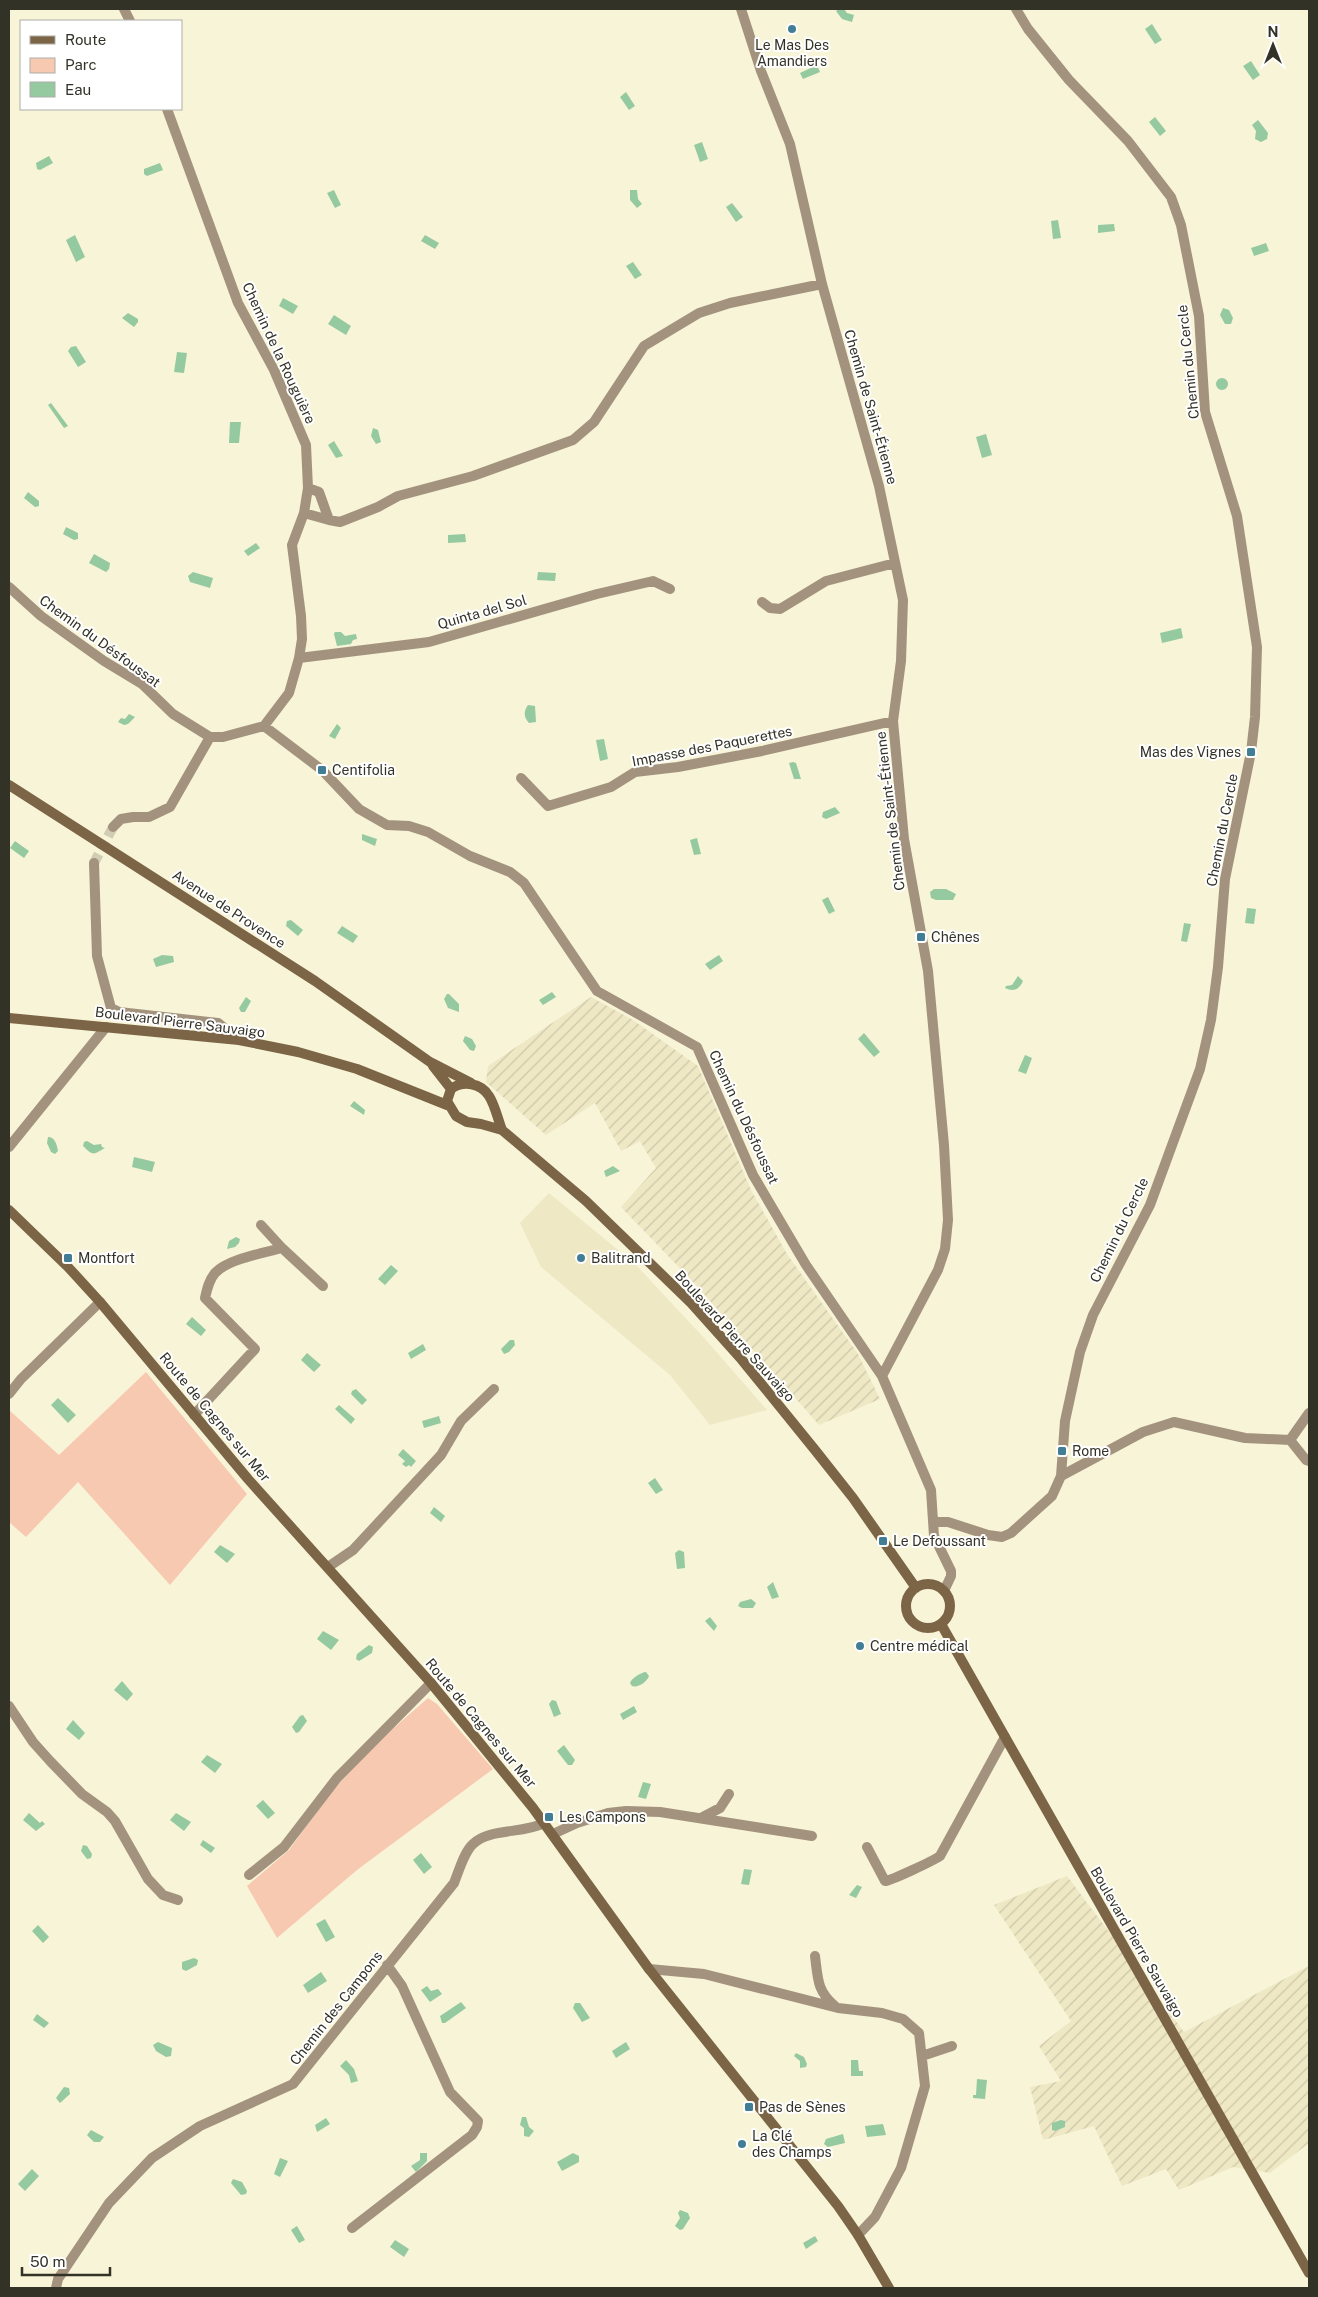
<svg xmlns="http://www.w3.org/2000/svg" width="1318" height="2297" font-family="'Public Sans',sans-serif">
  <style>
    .built { fill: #eee8c5 }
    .industrial { fill: url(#industrial-furrows) }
    .green { fill: #f8c9b1 }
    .water { fill: #95c9a0 }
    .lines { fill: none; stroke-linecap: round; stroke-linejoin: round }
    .street-tunnel { stroke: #d1cdb4; stroke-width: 10; stroke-dasharray: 10 5; stroke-linecap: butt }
    .street { stroke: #a3937e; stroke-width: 10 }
    .secondary { stroke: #7c6546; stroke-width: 10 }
    .poi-dot { fill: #417d95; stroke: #fff; stroke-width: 2 }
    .labels { text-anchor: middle; stroke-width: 4; stroke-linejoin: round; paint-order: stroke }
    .poi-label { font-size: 14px; fill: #333227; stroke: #fff; text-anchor: start }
    .street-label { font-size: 14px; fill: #333227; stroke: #fff }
  </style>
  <defs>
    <pattern id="industrial-furrows" width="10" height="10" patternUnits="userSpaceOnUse" patternTransform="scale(1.25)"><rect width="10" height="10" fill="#eee8c5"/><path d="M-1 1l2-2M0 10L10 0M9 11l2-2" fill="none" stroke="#cdc7a9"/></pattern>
  </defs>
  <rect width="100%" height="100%" fill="#f8f4d7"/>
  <path class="built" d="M549,1193L635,1264L706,1340L767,1410L710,1425L670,1375L541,1267L520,1223Z"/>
  <path class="industrial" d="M591,997L633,1020L698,1066L751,1190L787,1254L858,1354L880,1399L819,1425L696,1285L621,1207L656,1168L640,1141L621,1151L595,1103L546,1135L486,1082L488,1066Z
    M1067,1876L1184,2032L1309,1966V2143L1270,2173L1233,2167L1179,2190L1166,2169L1122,2186L1094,2126L1043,2140L1030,2087L1061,2081L1039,2046L1071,2021L994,1905Z"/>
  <path class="green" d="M146,1372L247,1494L170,1585L78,1482L26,1537L9,1522V1410L59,1455Z
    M428,1698L437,1704L493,1769L357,1870L277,1938L247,1886L289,1850L328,1796L373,1746Z"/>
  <path class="water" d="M839,9H844L847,13L854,15L852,22L842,19L836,11Z
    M1152,24L1162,40L1155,44L1145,29Z
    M1251,61L1260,75L1253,80L1243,66Z
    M817,65L820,72L803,79L800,73Z
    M626,92L635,106L629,110L620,97Z
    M1155,117L1166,131L1160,136L1149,122Z
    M1258,120L1268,133L1267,139L1261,142L1255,139L1256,131L1252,125Z
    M702,142L708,159L700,162L694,145Z
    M49,156L53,163L40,170L37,169L36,163Z
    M160,163L163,170L147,176L144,174V169Z
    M334,190L341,205L335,208L327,193Z
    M630,190H637L638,199L642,204L637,208L630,200Z
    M732,203L743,217L736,222L726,207Z
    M1058,220L1061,238L1053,239L1051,221Z
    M1114,224L1115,231L1098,233V225Z
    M75,235L85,257L76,262L66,240Z
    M425,235L439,243L435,249L421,241Z
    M1266,243L1269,251L1254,256L1251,248Z
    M633,262L642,275L635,279L626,266Z
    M283,298L298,306L293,314L279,306Z
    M1223,308L1229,310L1233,318L1231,324H1225L1220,315Z
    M128,313L138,319V322L134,327L122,318Z
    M334,315L351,326L346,335L328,324Z
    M76,346L86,362L78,367L68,351L71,347Z
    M177,352L187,353L184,373L174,372Z
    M1216 384a6 6 0 1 1 12 0a6 6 0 1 1-12 0Z
    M51,403L68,426L64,428L48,405Z
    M230,422H241L239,443H229Z
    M373,428L378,430L381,442L376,444L371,436Z
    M986,434L992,455L982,458L976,437Z
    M334,441L343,456L336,458L328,445Z
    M28,492L39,501V506L35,507L24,498Z
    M66,527L78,533V539L74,540L63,534Z
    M465,534L466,542L448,543V535Z
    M256,543L260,548L248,556L244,551Z
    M94,554L110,563L109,569L106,572L89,563Z
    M193,572L213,578L210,588L190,582L188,576Z
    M538,572L556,573L555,581L537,580Z
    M1181,628L1183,638L1162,643L1160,633Z
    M335,632H341L345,636L356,634L357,639L353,640L351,644L337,646L334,634Z
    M528,705L535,706L536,722L529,723C524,718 523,712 528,705Z
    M129,714L135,717L128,724L124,725L118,722L121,718L125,719Z
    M337,724L341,728L335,739L329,736Z
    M604,739L608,759L600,761L596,740Z
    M793,762L796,763L801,779H794L789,763Z
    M835,807L840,813L826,819L822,817L823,812Z
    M362,834L377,839L375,846L362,840Z
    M697,838L701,854L694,855L690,840Z
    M15,841L29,851L24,858L10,848Z
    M934,889H946L956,894L953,900H936L931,898L930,892Z
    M828,897L835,911L829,914L822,900Z
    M1247,908L1256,909L1254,924L1245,923Z
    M291,920L303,930L298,936L286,926L287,921Z
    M1184,923L1191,924L1187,942L1181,941Z
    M342,926L358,936L353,943L337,933Z
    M162,955L173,956L174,962L156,967L153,959Z
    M719,955L723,961L710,970L705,964Z
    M1018,976L1023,981C1019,990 1013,992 1005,988L1006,986L1012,985Z
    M552,992L556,997L543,1005L539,1000Z
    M447,994H449L459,1004V1012L448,1008L444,999Z
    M246,997L251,1001L245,1012H241L239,1008Z
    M864,1033L880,1052L874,1057L858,1039Z
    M465,1036L472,1039L476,1046L474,1051L470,1050L463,1041Z
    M1025,1055L1032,1058L1026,1074L1018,1071Z
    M354,1101L365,1110L364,1115L350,1106Z
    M48,1137C55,1137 57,1145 58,1151L55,1154L51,1152L47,1143Z
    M87,1141L94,1145L101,1144L102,1147L105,1148C94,1154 94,1157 83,1146L84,1142Z
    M134,1157L155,1162L152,1172L132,1167Z
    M613,1166L620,1171L606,1177L604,1171Z
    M236,1237L240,1239L239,1243L235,1247L227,1249L229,1241Z
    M391,1265L398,1271L385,1285L378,1279Z
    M192,1317L206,1330L201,1336L186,1324Z
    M510,1340H514L515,1345L509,1352L504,1354L501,1349Z
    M423,1344L426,1350L411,1359L408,1353Z
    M307,1353L321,1365L314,1372L301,1360Z
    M356,1389L367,1400L362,1405L351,1394L352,1391Z
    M58,1398L76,1415L68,1423L51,1405Z
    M339,1405L355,1419L351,1424L335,1409Z
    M439,1416L441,1423L424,1428L422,1421Z
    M403,1449L416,1461L411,1467L409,1465L406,1467L402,1464L405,1461L398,1455Z
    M655,1478L663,1490L656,1494L648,1483Z
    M434,1507L445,1516L441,1522L430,1513Z
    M220,1545L235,1554L227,1563L214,1552Z
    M679,1550L684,1552L685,1568L677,1569L675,1553Z
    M773,1582L779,1597L772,1599L767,1587Z
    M751,1599L756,1603L753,1608H742L738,1606L740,1602Z
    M710,1617L717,1626L714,1631L705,1621Z
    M323,1631L339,1640L331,1650L317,1639Z
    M369,1645L373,1647L372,1653L359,1661L356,1659L357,1654Z
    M646,1672L649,1676C647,1682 638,1688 632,1686L630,1683C631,1679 641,1672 646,1672Z
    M122,1681L133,1694L127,1701L114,1690Z
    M552,1700L556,1701L561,1714L554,1717L549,1704Z
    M634,1706L637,1712L623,1720L620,1714Z
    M303,1715L307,1721L299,1732L296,1733L292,1727L300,1716Z
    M73,1720L85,1733L79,1740L66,1729Z
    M564,1745L575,1760L572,1765H568L557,1751Z
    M207,1755L222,1764L215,1773L201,1762Z
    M643,1782L651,1784L646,1799L638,1797Z
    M263,1800L275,1813L268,1819L256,1806Z
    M29,1813L40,1823L42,1821L45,1824L36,1831L23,1820Z
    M176,1813L191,1822L184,1831L170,1820Z
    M203,1840L215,1848L211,1853L200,1845Z
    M83,1845L87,1846L92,1854L91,1858L87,1859L81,1851Z
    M421,1853L432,1867L424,1874L413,1860Z
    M744,1869L752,1870L749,1885L741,1884Z
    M857,1885L862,1887L856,1898L849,1895Z
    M325,1919L335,1937L326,1942L316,1924Z
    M38,1925L49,1937L43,1943L32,1931Z
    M194,1958L198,1960L197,1965L186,1971L182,1969V1962Z
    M321,1972L327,1981L308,1993L303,1985Z
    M427,1986L431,1991L438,1989L442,1994L430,2002L421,1990Z
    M461,2002L466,2008L445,2023H442L440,2016Z
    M575,2003H580L590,2018L582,2022L573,2008Z
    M37,2014L49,2023L44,2028L33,2020Z
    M158,2042L172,2048L171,2056L166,2057L156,2051L153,2045Z
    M626,2042L630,2049L616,2058L612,2051Z
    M796,2053L804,2057L807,2064L806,2067L800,2068V2061L794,2056Z
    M346,2060L354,2069L358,2081L351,2083L349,2075L340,2066Z
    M851,2060H858L859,2071H863V2076H851Z
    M977,2079L987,2080L985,2099L973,2098V2095H976Z
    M64,2087L69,2088L70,2094L60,2103L56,2098Z
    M522,2117H526L529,2127L534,2131L529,2137L524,2136V2128L520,2125Z
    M326,2118L330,2124L317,2132L315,2125Z
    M1061,2120L1065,2121V2127L1055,2131L1052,2130V2123Z
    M883,2124L886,2135L867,2137L865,2126Z
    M91,2130L104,2137L100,2142H94L87,2135Z
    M843,2134L845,2143L828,2147L824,2144L826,2139Z
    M420,2153H427V2161L416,2172L411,2166L420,2160Z
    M573,2153L579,2156V2162L562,2171L557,2162Z
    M280,2158L288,2161L280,2177L274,2174Z
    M32,2169L39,2176L25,2191L18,2184Z
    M233,2179L242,2182L247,2191L246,2194L241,2195L231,2183Z
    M680,2210L688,2213L690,2218L683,2229L680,2230L675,2226L680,2218L678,2213Z
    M297,2226L305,2240L299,2243L291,2230Z
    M815,2236L818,2241L806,2249L803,2243Z
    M395,2240L409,2249L404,2257L390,2247Z"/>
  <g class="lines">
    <path class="street-tunnel" d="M94,863L113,827"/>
    <path class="street" d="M124,9L130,21
      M741,9L761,71L790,144L822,284L879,486L903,600L901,661L893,721L904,839L928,971L944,1145L948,1220L945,1249L938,1270L882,1376
      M167,109L238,303L274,370L306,445L308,488L304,513L292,545L301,616L302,639L299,658L289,693L264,726
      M304,513L329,520L319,492L308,488
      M329,520L340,522L378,507L398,496L473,476L573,440L594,422L644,346L699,313L730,303L822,284
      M9,587L41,616L104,661L142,684L173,714L210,737H223L264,726L322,770L359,809L387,825L409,826L428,832L470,856L510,872L524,883L597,991L697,1047L753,1175L806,1265L882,1376L931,1490L934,1536L951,1571V1576L944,1591
      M762,602L770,608L780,609L826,581L895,563
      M299,658L429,642L597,594L653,581L670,589
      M521,778L548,806L611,787L635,772L678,767L762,751L893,721
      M113,827L121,819L133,817H149L170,807L210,737
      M94,863L97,956L111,1008L119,1012L218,1023L239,1040
      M9,1147L106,1027
      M261,1225L282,1248
      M9,1394L21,1379L100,1302
      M194,1415L255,1349L205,1298C207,1289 209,1280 215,1273C228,1259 264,1253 282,1248L323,1286
      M1290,1440L1306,1460L1309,1461
      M1061,1476L1143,1432L1174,1422L1245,1438L1290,1440L1309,1413
      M933,1522H948L988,1535L1002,1537L1011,1533L1052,1496L1061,1476L1065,1421L1080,1352L1093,1315L1150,1205L1200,1069L1211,1020L1218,967L1225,879L1251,752L1255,717L1257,647L1237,516L1205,412L1199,316L1181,225L1171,197L1128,141L1069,80L1028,29L1016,9
      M328,1567L353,1550L441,1455L461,1421L494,1389
      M9,1706L33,1742L50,1761L82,1794L107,1812L115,1821L148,1879L163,1895L178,1900
      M701,1818L720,1808L729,1794
      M553,1834L577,1823L608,1813L626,1811L660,1812L812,1836
      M867,1847L885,1881C890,1881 933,1861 940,1856L1005,1737
      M249,1875L284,1847L337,1778L431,1683
      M815,1956C818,1979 817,1991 835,2006
      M649,1969L704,1974L838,2008L882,2013L903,2019L919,2033L925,2086L901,2168L875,2217L858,2235
      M922,2056L952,2046
      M352,2228L472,2135L477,2127L478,2121L450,2092L402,1986L387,1965
      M56,2288L58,2279L109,2203L152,2158L200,2126L293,2084L454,1883C459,1871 464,1852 473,1844C489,1828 523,1834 544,1823"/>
    <path class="secondary" d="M9,785L315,981L430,1062L471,1083
      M9,1018L239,1040L298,1052L357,1069L447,1105
      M433,1066L451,1089
      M502,1130C498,1120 495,1105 489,1096C481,1083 463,1080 451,1089L447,1101L456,1116L467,1122L481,1124L502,1130L586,1201L691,1303L742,1360L815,1450L853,1498L916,1588
      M9,1210L68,1267L100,1302L248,1479L431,1683L533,1808L649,1969L838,2206L858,2235L889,2288
      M906 1606a22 22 0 1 1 44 0a22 22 0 1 1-44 0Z
      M941,1624L1309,2273"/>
  </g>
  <g class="poi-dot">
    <circle cx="792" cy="29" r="5"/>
    <rect x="1246" y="747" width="10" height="10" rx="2.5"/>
    <rect x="317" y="765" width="10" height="10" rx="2.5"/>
    <rect x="916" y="932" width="10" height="10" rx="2.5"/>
    <rect x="63" y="1253" width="10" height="10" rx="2.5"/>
    <circle cx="581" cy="1258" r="5"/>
    <rect x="1057" y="1446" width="10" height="10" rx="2.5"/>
    <rect x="878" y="1536" width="10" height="10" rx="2.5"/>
    <circle cx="860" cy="1646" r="5"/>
    <rect x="544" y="1812" width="10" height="10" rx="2.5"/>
    <rect x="744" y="2102" width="10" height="10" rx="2.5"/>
    <circle cx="742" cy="2144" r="5"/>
  </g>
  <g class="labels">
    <g class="poi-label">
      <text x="792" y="50" text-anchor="middle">Le Mas Des<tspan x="792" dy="16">Amandiers</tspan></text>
      <text x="1241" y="757" text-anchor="end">Mas des Vignes</text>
      <text x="332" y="775">Centifolia</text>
      <text x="931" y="942">Chênes</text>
      <text x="78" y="1263">Montfort</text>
      <text x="591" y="1263">Balitrand</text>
      <text x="1072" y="1456">Rome</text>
      <text x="893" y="1546">Le Defoussant</text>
      <text x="870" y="1651">Centre médical</text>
      <text x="559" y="1822">Les Campons</text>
      <text x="759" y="2112">Pas de Sènes</text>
      <text x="752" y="2141">La Clé<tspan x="752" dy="16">des Champs</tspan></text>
    </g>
    <g class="street-label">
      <text transform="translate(279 353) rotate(65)" y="5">Chemin de la Rouguière</text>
      <text transform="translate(1188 362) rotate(-96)" y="5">Chemin du Cercle</text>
      <text transform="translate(871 407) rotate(74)" y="5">Chemin de Saint-Étienne</text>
      <text transform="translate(482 612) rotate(-16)" y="5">Quinta del Sol</text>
      <text transform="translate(100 641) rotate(36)" y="5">Chemin du Désfoussat</text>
      <text transform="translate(712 746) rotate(-11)" y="5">Impasse des Paquerettes</text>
      <text transform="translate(890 811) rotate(-97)" y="5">Chemin de Saint-Étienne</text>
      <text transform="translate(1222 830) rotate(-79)" y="5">Chemin du Cercle</text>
      <text transform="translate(229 909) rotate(33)" y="5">Avenue de Provence</text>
      <text transform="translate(180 1022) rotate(7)" y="5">Boulevard Pierre Sauvaigo</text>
      <text transform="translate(744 1117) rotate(65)" y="5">Chemin du Désfoussat</text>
      <text transform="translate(1119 1230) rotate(-64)" y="5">Chemin du Cercle</text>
      <text transform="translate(735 1336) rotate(48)" y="5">Boulevard Pierre Sauvaigo</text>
      <text transform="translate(215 1417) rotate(50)" y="5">Route de Cagnes sur Mer</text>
      <text transform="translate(481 1723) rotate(50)" y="5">Route de Cagnes sur Mer</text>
      <text transform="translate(1137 1942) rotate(60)" y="5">Boulevard Pierre Sauvaigo</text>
      <text transform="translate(336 2008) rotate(-52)" y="5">Chemin des Campons</text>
    </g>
  </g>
  <rect width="1318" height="2297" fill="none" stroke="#333227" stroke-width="20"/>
  <rect x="20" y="20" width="162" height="90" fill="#ffffff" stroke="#adada9"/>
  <rect x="30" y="36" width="25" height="8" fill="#7c6546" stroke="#adada9"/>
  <text x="65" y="45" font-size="15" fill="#333227">Route</text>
  <rect x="30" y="58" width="25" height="15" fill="#f8c9b1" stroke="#adada9"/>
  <text x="65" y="70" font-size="15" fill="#333227">Parc</text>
  <rect x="30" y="82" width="25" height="15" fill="#95c9a0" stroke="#adada9"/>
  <text x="65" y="95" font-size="15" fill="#333227">Eau</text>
  <g transform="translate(1273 45)" stroke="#ffffff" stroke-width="4" paint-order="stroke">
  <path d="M0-4L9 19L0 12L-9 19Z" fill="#333227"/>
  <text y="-8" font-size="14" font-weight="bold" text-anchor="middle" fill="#333227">N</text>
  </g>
  <path d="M22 2267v8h88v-8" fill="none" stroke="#333227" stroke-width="2.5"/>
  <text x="30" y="2267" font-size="15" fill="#333227" stroke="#ffffff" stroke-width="4" paint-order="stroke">50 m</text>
</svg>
